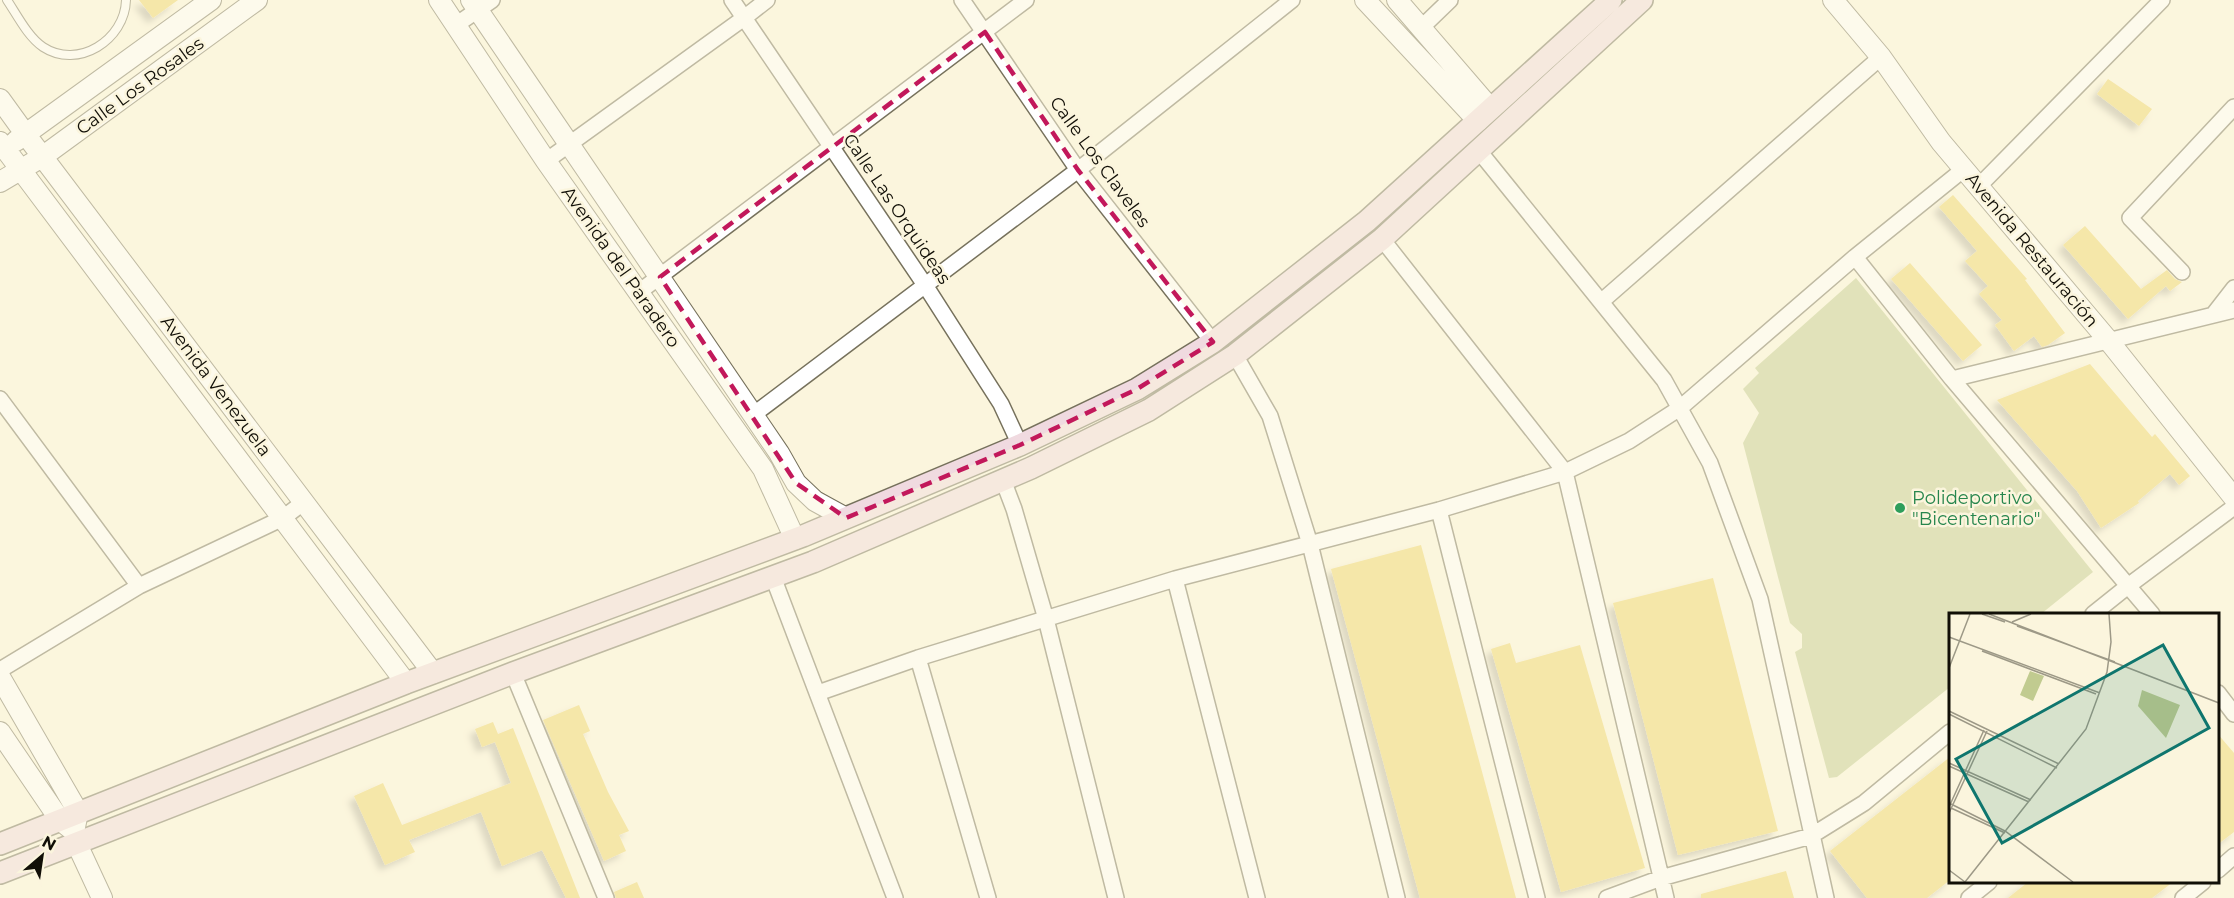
<svg xmlns="http://www.w3.org/2000/svg" width="2234" height="898" font-family="Montserrat,sans-serif">
  <style>
    .green { fill: #c1cb90 }
    .building { fill: #eed46b; filter: url(#shadow) }
    .lines { fill: none; stroke-linecap: round; stroke-linejoin: round }
    .service-casing { stroke: #76715c; stroke-width: 10 }
    .minor-casing { stroke: #76715c; stroke-width: 18 }
    .tertiary-casing { stroke: #76715c; stroke-width: 22 }
    .secondary-casing { stroke: #76715c; stroke-width: 24 }
    .service { stroke: #fff; stroke-width: 8 }
    .minor { stroke: #fff; stroke-width: 15 }
    .tertiary { stroke: #fff; stroke-width: 20 }
    .secondary { stroke: #f0dae0; stroke-width: 21 }
    .marked { fill: none; stroke: #c2185b; stroke-width: 4.5; stroke-dasharray: 12 8; stroke-linejoin: round }
    .leisure-dot { fill: #2e9e5b; stroke: #fbf5dd; stroke-width: 2 }
    .labels { text-anchor: middle; stroke-width: 5; stroke-linejoin: round; paint-order: stroke }
    .street-label { font-size: 18px; fill: #110f07; stroke: #fbf5dd }
    .leisure-label { font-size: 18px; fill: #27864d; stroke: #fbf5dd; text-anchor: start }
    .inset-road { fill: none; stroke: #9d9987; stroke-width: 1.5 }
    .view { fill: #0f766e; fill-opacity: 0.15; stroke: #0f766e; stroke-width: 3 }
    .inset-edge { fill: none; stroke: #110f07; stroke-width: 3 }
  </style>
  <defs>
    <filter id="shadow"><feDropShadow dx="-5.5" dy="5.5" stdDeviation="3" flood-color="#0004"/></filter>
  </defs>
  <rect width="100%" height="100%" fill="#fbf5dd"/>
  <path class="green" d="M1856,278L2093,572L2041,614H1950V687L1837,777L1829,778L1795,652L1802,648V634L1790,623L1743,443L1759,413L1743,389L1759,373L1755,368Z"/>
  <path class="building" d="M139,0H178L153,18Z
    M2108,79L2152,109L2139,126L2097,94Z
    M1953,195L2027,279L2025,280L2065,333L2048,345L2042,347L2034,336L2014,351L1995,325L2002,320L1979,294L1988,286L1965,261L1977,251L1939,207Z
    M2085,226L2141,289L2167,270L2175,279L2182,282L2170,291L2166,286L2128,319L2063,245Z
    M1910,263L1982,345L1963,361L1891,279Z
    M2090,364L2152,437L2155,434L2190,476L2179,485L2170,474L2138,501L2139,503L2101,528L2077,491L1997,400Z
    M1421,545L1516,898H1420L1331,569Z
    M1713,578L1778,831L1678,855L1613,603Z
    M1510,643L1516,663L1580,645L1645,868L1561,892L1491,649Z
    M579,705L590,731L583,734L608,792L629,831L619,835L626,851L604,861L543,720Z
    M493,722L498,734L513,728L580,898H566L542,850L502,866L481,812L409,840L415,852L385,865L354,796L383,783L402,825L511,783L495,742L482,747L475,729Z
    M2217,733L2234,753V832L2217,845Z
    M1950,757V880L1927,898H1867L1830,851Z
    M1786,871L1794,898H1701V894Z
    M637,882L644,898H616L614,892Z
    M2028,882H2173L2152,898H2008Z"/>
  <g class="lines">
    <defs>
      <path id="service" d="M7,0C17,15 28,37 43,47C78,70 125,40 126,0"/>
      <path id="minor" d="M732,0L925,285L1001,404L1020,445
        M962,0L1078,170L1213,342
        M456,25L492,0
        M1421,28L1450,0
        M1479,151L1664,380L1710,463L1760,599L1826,898
        M546,161L744,18L767,0
        M1979,186L2162,0
        M1382,239L1565,472L1666,898
        M1855,257L1952,379L2152,614
        M2182,272L2130,218L2234,107
        M639,292L1026,0
        M1602,301L1881,57
        M2213,315L2234,288
        M1235,355L1270,416L1310,544L1397,898
        M1952,379L2234,310
        M0,399L139,586
        M753,415L1078,170L1292,0
        M1003,480L1014,509L1046,619L1116,898
        M1439,510L1537,898
        M773,577L895,898
        M1175,579L1257,898
        M2093,614L2128,586L2234,507
        M918,658L988,898
        M0,670L139,586L283,518L304,502
        M513,673L606,898
        M818,693L918,658L1175,579L1439,510L1565,472L1629,441L1680,408L1855,257L1964,169
        M2218,693L2234,714
        M2218,870L2234,856
        M1607,898L1661,878L1811,836L1864,803L1950,732
        M1969,898L1989,882
        M2183,898L2203,882"/>
      <path id="tertiary" d="M439,0L546,161L763,469L795,539
        M471,0L779,453L796,483L815,501L846,518
        M1365,0L1478,121
        M1397,0L1490,108
        M1833,0L1881,57L1941,142L2108,340L2234,498
        M0,99L26,135L433,673
        M16,141L211,0
        M0,142L406,683
        M0,182L42,157L257,0
        M0,677L78,812L74,832L76,842L102,898
        M0,732L60,820L71,829"/>
      <path id="secondary" d="M0,844L406,683L803,536L1020,445L1137,389L1213,342L1367,221L1611,0
        M0,873L513,673L813,562L1031,468L1149,410L1235,355L1382,239L1642,0"/>
    </defs>
    <use href="#service" class="service-casing"/>
    <use href="#minor" class="minor-casing"/>
    <use href="#tertiary" class="tertiary-casing"/>
    <use href="#secondary" class="secondary-casing"/>
    <use href="#service" class="service"/>
    <use href="#minor" class="minor"/>
    <use href="#tertiary" class="tertiary"/>
    <use href="#secondary" class="secondary"/>
  </g>
  <path d="M0 0H2234V898H0ZM985,32L1078,170L1213,342L1137,389L1020,445L846,518L796,483L660,277Z" fill="#fbf5dd" fill-opacity=".55" fill-rule="evenodd"/>
  <path class="marked" d="M985,32L1078,170L1213,342L1137,389L1020,445L846,518L796,483L660,277Z"/>
  <circle class="leisure-dot" cx="1900" cy="508" r="6"/>
  <g class="labels">
    <g class="street-label">
      <text transform="translate(140 86) rotate(-36)" y="6">Calle Los Rosales</text>
      <text transform="translate(1100 162) rotate(54)" y="6">Calle Los Claveles</text>
      <text transform="translate(897 209) rotate(56)" y="6">Calle Las Orquideas</text>
      <text transform="translate(2032 250) rotate(50)" y="6">Avenida Restauración</text>
      <text transform="translate(621 267) rotate(55)" y="6">Avenida del Paradero</text>
      <text transform="translate(216 386) rotate(53)" y="6">Avenida Venezuela</text>
    </g>
    <g class="leisure-label">
      <text x="1912" y="504">Polideportivo<tspan x="1912" dy="21">"Bicentenario"</tspan></text>
    </g>
  </g>
  <g transform="translate(1949 613)">
    <rect width="270" height="270" fill="#fbf5dd"/>
    <path d="M81,58L95,63L84,88L71,82ZM193,77L231,92L217,125L189,93Z" fill="#c1cb90"/>
    <path class="inset-road" d="M33,1L56,9M40,1L270,90M63,9L82,1M68,13L166,49M0,24L151,80M33,38L147,81M0,55L21,1M0,98L110,151M0,101L108,155M0,150L82,187M0,153L80,189M0,190L56,218L124,269M0,194L35,117M2,195L56,220M0,200L38,118M0,257L16,269M16,269L137,116L158,59L162,29L160,1"/>
    <path class="view" d="M214,32L260,115L53,230L7,146Z"/>
    <rect width="270" height="270" class="inset-edge"/>
  </g>
  <g transform="translate(42 856) rotate(29)" stroke="#fbf5dd" stroke-width="4.5" paint-order="stroke">
  <path d="M0-4.5L10 22L0 15L-10 22Z" fill="#110f07"/>
  <text y="-9" font-size="16" font-weight="bold" text-anchor="middle" fill="#110f07">N</text>
  </g>
</svg>
